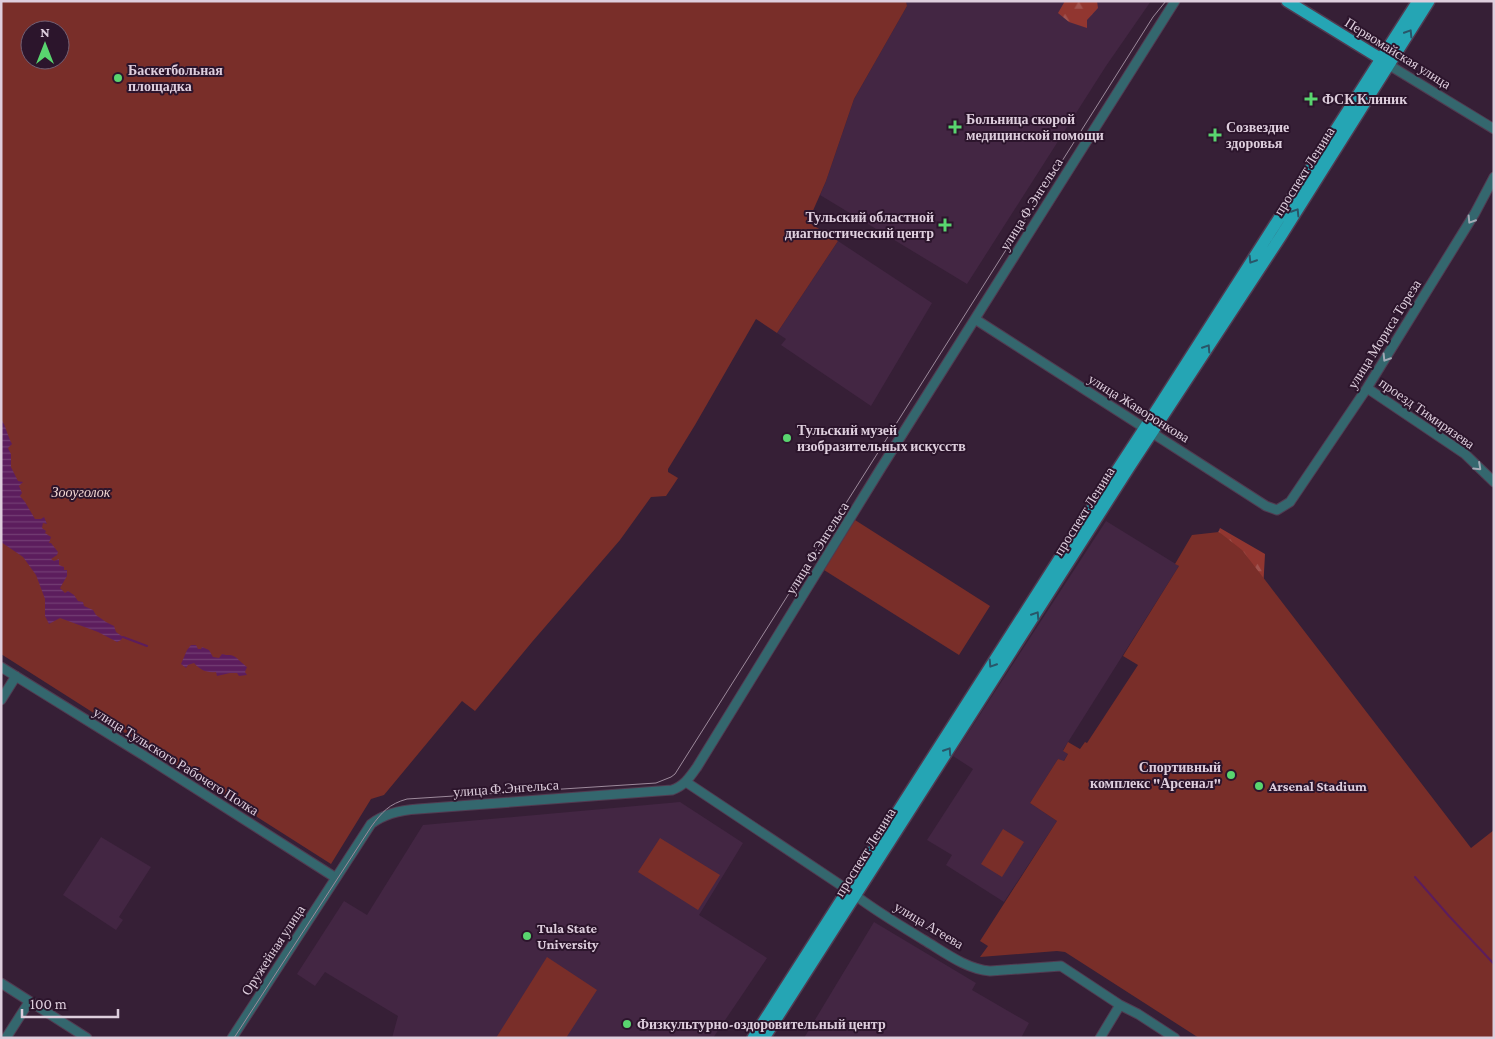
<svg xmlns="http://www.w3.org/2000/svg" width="1495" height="1039" font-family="'Crimson Pro',serif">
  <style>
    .built { fill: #432643 }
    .forest { fill: url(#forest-firs) }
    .park { fill: #792e29; fill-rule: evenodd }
    .water { fill: url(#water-rules) }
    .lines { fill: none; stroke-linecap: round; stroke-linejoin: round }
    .stream { stroke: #5c1d5d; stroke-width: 2 }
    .minor-casing { stroke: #513b51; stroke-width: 11 }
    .major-casing { stroke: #513b51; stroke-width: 14 }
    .minor { stroke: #34676e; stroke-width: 9 }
    .major { stroke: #25a5b4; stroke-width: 11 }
    .tram { stroke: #9d8a9c; stroke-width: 1 }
    .oneway { stroke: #295669 }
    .oneway2 { stroke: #a2aab6 }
    .poi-dot { fill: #59d56f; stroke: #2c152c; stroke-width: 2 }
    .labels { text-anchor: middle; stroke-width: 4; stroke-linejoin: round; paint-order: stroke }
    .street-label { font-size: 14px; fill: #decedd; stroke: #2c152c }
    .poi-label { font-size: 14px; font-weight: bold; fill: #decedd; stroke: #2c152c; text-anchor: start }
    .park-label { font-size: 14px; font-style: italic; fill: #f1d6d2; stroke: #2c152c }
  </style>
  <defs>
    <pattern id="forest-firs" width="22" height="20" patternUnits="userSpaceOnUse" patternTransform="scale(1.25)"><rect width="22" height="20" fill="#913630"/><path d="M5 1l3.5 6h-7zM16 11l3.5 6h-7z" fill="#a0524e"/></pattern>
    <pattern id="water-rules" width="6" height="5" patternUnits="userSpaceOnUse" patternTransform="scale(1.25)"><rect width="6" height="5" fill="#5c1d5d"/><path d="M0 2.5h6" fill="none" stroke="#733d74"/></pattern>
  </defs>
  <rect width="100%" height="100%" fill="#361f36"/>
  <path class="built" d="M906,1H1151L1106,66L967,284L820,195L826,181L854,99L907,6Z
    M838,241L932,303L871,406L781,345L786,339L777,333Z
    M1106,521L1179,566L1063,750L1068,754L1063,762L1058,759L1030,803L1057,821L1004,902L946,865L952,855L927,840L973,769L953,756Z
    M680,802L743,843L699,915L767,958L713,1038H392L398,1016L325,972L315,986L297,974L344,901L367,915L423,825Z
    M101,837L151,867L119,917L123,920L116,930L63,895Z
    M874,922L976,983L972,990L1029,1023L1021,1038H804Z"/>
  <path class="forest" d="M1065,1H1097L1098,8L1087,20V28L1069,22L1058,13Z
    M1220,528L1265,554L1263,590L1212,547Z"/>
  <path class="park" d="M1,1H906L907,6L854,99L826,181L808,222L838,241L777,333L756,319L695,425L668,469V472L678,478L666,496L651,497L620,540L532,642L475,711L462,701L384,795L371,799L331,864L1,654ZM30,30H60V60H30Z
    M855,520L990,606L959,655L824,570Z
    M1219,532L1242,550L1471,848L1494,830V1038H1199L1065,952L1057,951L980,957L988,946L980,941L1057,821L1030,803L1058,759L1064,761L1068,754L1063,751L1068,742L1080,749L1085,742L1087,743L1138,665L1123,656L1179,566L1175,564L1192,535Z
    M1003,829L1024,842L1002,877L981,864Z
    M660,838L720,875L698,910L638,872Z
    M547,957L597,990L566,1038H496Z"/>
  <path class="water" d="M1,419C6,426 7,435 12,444L8,448L11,454V467L18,481L23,482L19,486L22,493L20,496L25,502L35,519H41L44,517L47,524L43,523L42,528L46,531L45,533L51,537L49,543H51L58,552L57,555L51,559L54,561L59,559V565L64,567V570H67V576L60,588L65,593L68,591L74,595L78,601L83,602L84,606L93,610L96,615L106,622L114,626L116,632L123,637L121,640L117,642L98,632L60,618L49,624L45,616V599L36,575L23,557L1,542Z
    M191,645H196L198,649H201L202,647L209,650L213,657L219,658L222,654C225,655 227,655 230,655C236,655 242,664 247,667L245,672L247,675L239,676L237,673H230L217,676L216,672C207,673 200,670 194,663L188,665L186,668L181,664L187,650Z"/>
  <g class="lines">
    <path class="stream" d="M123,637L147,646
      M1415,877L1449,916L1494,964"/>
    <defs>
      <path id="minor" d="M1389,65L1494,129
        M975,319L1266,506L1277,510L1290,502L1367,388L1475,213L1494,177
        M1367,388L1465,454L1494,482
        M1,667L143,755L336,878
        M1,700L16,676
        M686,782L848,890
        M855,895C877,912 900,925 924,940C944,952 966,969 990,971L1061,966L1120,1005L1138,1014L1175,1038
        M1,983L87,1038
        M6,1038L29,1002
        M232,1038L371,824C385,813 401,810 418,809L672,790C684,786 690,777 697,767L881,468L1175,1
        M1100,1038L1120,1005"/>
      <path id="major" d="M1287,1L1386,62
        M753,1038L1065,550L1159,406L1418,1
        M764,1038L1130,466L1281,236L1429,1"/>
    </defs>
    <use href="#minor" class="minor-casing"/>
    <use href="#major" class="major-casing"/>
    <use href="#minor" class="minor"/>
    <use href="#major" class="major"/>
    <path class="tram" d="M234,1038L371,827C382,812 389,804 407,799L656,783L671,777L675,774L1153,17L1166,1"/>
  </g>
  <defs><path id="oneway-chevron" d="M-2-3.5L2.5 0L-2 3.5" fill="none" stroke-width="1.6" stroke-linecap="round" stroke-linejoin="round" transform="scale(1.25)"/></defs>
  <g class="oneway">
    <use href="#oneway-chevron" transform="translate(1409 33) rotate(-58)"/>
    <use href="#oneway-chevron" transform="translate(1296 212) rotate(-58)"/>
    <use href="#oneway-chevron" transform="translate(1252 260) rotate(122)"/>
    <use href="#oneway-chevron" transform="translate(1207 348) rotate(-57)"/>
    <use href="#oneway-chevron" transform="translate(1036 615) rotate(-57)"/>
    <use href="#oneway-chevron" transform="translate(992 664) rotate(123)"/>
    <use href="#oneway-chevron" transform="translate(948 751) rotate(-57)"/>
  </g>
  <g class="oneway2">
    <use href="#oneway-chevron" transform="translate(1471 220) rotate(122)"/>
    <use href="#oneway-chevron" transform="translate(1386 358) rotate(122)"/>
    <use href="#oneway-chevron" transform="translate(1478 467) rotate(43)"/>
  </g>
  <g class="poi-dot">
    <circle cx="118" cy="78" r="5"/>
    <path d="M1308.5 91.5h5v5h5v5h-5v5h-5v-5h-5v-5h5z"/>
    <path d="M952.5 119.5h5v5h5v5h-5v5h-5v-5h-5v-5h5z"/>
    <path d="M1212.5 127.5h5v5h5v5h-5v5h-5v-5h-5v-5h5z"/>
    <path d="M942.5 217.5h5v5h5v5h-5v5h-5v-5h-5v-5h5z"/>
    <circle cx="787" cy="438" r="5"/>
    <circle cx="1231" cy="775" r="5"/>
    <circle cx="1259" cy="786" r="5"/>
    <circle cx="527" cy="936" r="5"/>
    <circle cx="627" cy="1024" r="5"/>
  </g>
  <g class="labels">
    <g class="street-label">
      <text transform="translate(1398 53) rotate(32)" y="5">Первомайская улица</text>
      <text transform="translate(1304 171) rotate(-58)" y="5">проспект Ленина</text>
      <text transform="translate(1031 204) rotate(-58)" y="5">улица Ф.Энгельса</text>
      <text transform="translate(1384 334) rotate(-58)" y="5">улица Мориса Тореза</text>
      <text transform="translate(1139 408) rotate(32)" y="5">улица Жаворонкова</text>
      <text transform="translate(1427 413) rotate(35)" y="5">проезд Тимирязева</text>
      <text transform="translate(1084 511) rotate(-58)" y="5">проспект Ленина</text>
      <text transform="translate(817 548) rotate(-58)" y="5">улица Ф.Энгельса</text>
      <text transform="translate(176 761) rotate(32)" y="5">улица Тульского Рабочего Полка</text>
      <text transform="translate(506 788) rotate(-4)" y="5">улица Ф.Энгельса</text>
      <text transform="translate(865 852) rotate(-58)" y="5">проспект Ленина</text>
      <text transform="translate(929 925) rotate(31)" y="5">улица Агеева</text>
      <text transform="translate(273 950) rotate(-57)" y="5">Оружейная улица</text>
    </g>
    <g class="poi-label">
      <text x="128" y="75">Баскетбольная<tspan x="128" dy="16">площадка</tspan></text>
      <text x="1322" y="104">ФСК Клиник</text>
      <text x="966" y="124">Больница скорой<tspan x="966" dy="16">медицинской помощи</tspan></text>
      <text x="1226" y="132">Созвездие<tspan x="1226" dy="16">здоровья</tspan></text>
      <text x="934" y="222" text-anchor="end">Тульский областной<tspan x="934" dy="16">диагностический центр</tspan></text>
      <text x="797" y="435">Тульский музей<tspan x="797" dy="16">изобразительных искусств</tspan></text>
      <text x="1221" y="772" text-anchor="end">Спортивный<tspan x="1221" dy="16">комплекс "Арсенал"</tspan></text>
      <text x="1269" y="791">Arsenal Stadium</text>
      <text x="537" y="933">Tula State<tspan x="537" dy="16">University</tspan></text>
      <text x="637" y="1029">Физкультурно-оздоровительный центр</text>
    </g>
    <g class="park-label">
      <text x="81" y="497">Зооуголок</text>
    </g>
  </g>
  <rect width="1495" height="1039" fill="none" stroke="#decedd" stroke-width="5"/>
  <g transform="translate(45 45)"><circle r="24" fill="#2c152c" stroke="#735f73"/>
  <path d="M0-4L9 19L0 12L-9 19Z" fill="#59d56f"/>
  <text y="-8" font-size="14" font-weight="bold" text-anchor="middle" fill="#decedd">N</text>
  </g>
  <path d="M22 1009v8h96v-8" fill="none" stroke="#decedd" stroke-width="2.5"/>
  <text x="30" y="1009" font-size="15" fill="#decedd" stroke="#2c152c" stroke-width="4" paint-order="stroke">100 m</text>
</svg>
